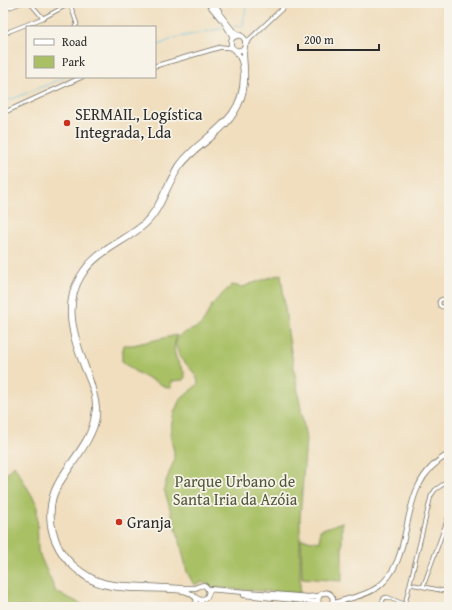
<svg xmlns="http://www.w3.org/2000/svg" width="452" height="610" font-family="'Gentium Book Plus',serif">
  <style>
    .green { fill: #a9c065; stroke: #6a7648 }
    .lines { fill: none; stroke-linecap: round; stroke-linejoin: round }
    .stream { stroke: #61bfdf; stroke-width: 1 }
    .minor-casing { stroke: #706a5e; stroke-width: 4.5 }
    .tertiary-casing { stroke: #706a5e; stroke-width: 5 }
    .primary-casing { stroke: #706a5e; stroke-width: 6 }
    .minor { stroke: #fff; stroke-width: 3 }
    .tertiary { stroke: #fff; stroke-width: 3.5 }
    .primary { stroke: #fff; stroke-width: 4.5 }
    .poi-dot { fill: #c8321e; stroke: #f7f3e8; stroke-width: 1.5 }
    .labels { text-anchor: middle; stroke-width: 3.5; stroke-linejoin: round; paint-order: stroke }
    .poi-label { font-size: 16px; fill: #2b2b2b; stroke: #f7f3e8; text-anchor: start }
    .park-label { font-size: 16px; fill: #51583c; stroke: #f7f3e8 }
  </style>
  <rect width="100%" height="100%" fill="#f7f3e8"/>
  <filter id="ink" filterUnits="userSpaceOnUse"><feTurbulence type="fractalNoise" baseFrequency=".025" numOctaves="2"/><feDisplacementMap in="SourceGraphic" scale="8" xChannelSelector="R" yChannelSelector="G"/><feConvolveMatrix kernelMatrix="1 2 1 2 8 2 1 2 1" color-interpolation-filters="sRGB"/></filter>
  <filter id="wash" filterUnits="userSpaceOnUse"><feTurbulence type="fractalNoise" baseFrequency=".012" numOctaves="4" result="noise"/><feDisplacementMap in="SourceGraphic" scale="16" xChannelSelector="R" yChannelSelector="G"/><feGaussianBlur stdDeviation="0.9" result="paint"/><feColorMatrix in="noise" values="0 0 0 0 0 0 0 0 0 0 0 0 0 0 0 0 0 1.4 0 .05"/><feComposite in="paint" operator="in"/></filter>
  <g filter="url(#wash)">
    <rect width="100%" height="100%" fill="#f0debe"/>
    <path class="green" d="M281,274L288,333L306,439L300,519V593L212,588C205,582 202,581 194,585L187,572L180,542L164,489L166,481L174,461V452L170,435L173,416L179,401L198,384C198,373 185,365 180,356C165,329 194,335 203,322C207,317 208,310 212,305C217,298 225,292 232,285L243,287L250,284Z
      M177,335C173,346 173,355 180,365C182,369 185,372 185,377L183,380L171,381V388H168L134,371L122,361V354L124,345H133Z
      M14,465L37,504L38,551L56,592L88,607H3V477Z
      M342,522V581L302,578L301,539L320,542V530Z"/>
    <g class="lines">
      <path class="stream" d="M234,26L242,27C245,19 244,11 248,3
        M155,45H159L174,38L224,28
        M3,101L12,99L66,77"/>
    </g>
  </g>
  <g filter="url(#ink)">
    <g class="lines">
      <defs>
        <path id="minor" d="M30,3L43,18
          M207,3L220,19
          M215,3L220,11
          M70,4L77,24L75,27
          M3,10L21,3
          M3,35L10,31L43,18L71,3
          M439 303a4 4 0 1 1 8 0a4 4 0 1 1-8 0Z
          M410,584L444,591L449,586
          M423,587L449,515
          M405,604L431,496L435,490L449,480
          M291,607L292,604
          M380,607L384,598L387,597L411,607
          M447,607H449"/>
        <path id="tertiary" d="M245,45L251,38L288,3
          M155,66L221,47L233,48
          M3,113L82,77
          M196,607V599
          M199,607L202,600"/>
        <path id="primary" d="M211,3L233,31L243,37L245,40C246,45 244,49 244,54C244,60 245,66 245,73C246,96 236,116 219,131C207,143 191,152 181,166C166,185 163,209 145,225C124,244 97,251 82,276C59,313 83,352 93,389C95,397 98,406 97,415C95,439 69,467 57,489C50,502 50,521 55,535C59,549 64,556 75,566C100,587 116,585 147,586C161,587 174,588 188,588C190,588 193,588 195,588C202,585 205,582 209,592L207,597L202,600C195,600 192,592 184,591C156,587 114,593 90,580C84,577 80,573 75,569C65,561 59,552 54,540C47,522 48,501 57,484C67,464 89,443 93,421C94,415 96,408 95,403C95,391 88,378 84,368C72,339 62,306 79,277C96,248 120,244 143,224C161,207 165,184 179,165C202,133 243,124 243,77C243,66 242,58 235,50
          M221,17L233,37
          M240,35L233,37L231,41V46C234,51 240,52 244,48
          M208,589L308,597L319,596
          M244,595L318,602
          M332,604C348,598 364,597 378,587C420,555 392,485 449,454
          M322,607L318,602C318,592 328,589 333,598L332,604L329,607"/>
      </defs>
      <use href="#minor" class="minor-casing"/>
      <use href="#tertiary" class="tertiary-casing"/>
      <use href="#primary" class="primary-casing"/>
      <use href="#minor" class="minor"/>
      <use href="#tertiary" class="tertiary"/>
      <use href="#primary" class="primary"/>
    </g>
  </g>
  <g class="poi-dot">
    <circle cx="67" cy="123" r="4"/>
    <circle cx="119" cy="522" r="4"/>
  </g>
  <g class="labels">
    <g class="poi-label">
      <text x="75" y="120">SERMAIL, Logística<tspan x="75" dy="18">Integrada, Lda</tspan></text>
      <text x="127" y="528">Granja</text>
    </g>
    <g class="park-label">
      <text x="235" y="487">Parque Urbano de<tspan x="235" dy="18">Santa Iria da Azóia</tspan></text>
    </g>
  </g>
  <rect width="452" height="610" fill="none" stroke="#f7f3e8" stroke-width="16"/>
  <rect x="26" y="26" width="130" height="52" fill="#f7f3e8" stroke="#a5a39c"/>
  <rect x="34" y="39" width="20" height="6" fill="#ffffff" stroke="#a5a39c"/>
  <text x="62" y="46" font-size="12" fill="#2b2b2b">Road</text>
  <rect x="34" y="56" width="20" height="12" fill="#a9c065" stroke="#a5a39c"/>
  <text x="62" y="66" font-size="12" fill="#2b2b2b">Park</text>
  <path d="M298 44v6h81v-6" fill="none" stroke="#2b2b2b" stroke-width="2"/>
  <text x="304" y="44" font-size="12" fill="#2b2b2b" stroke="#f7f3e8" stroke-width="3" paint-order="stroke">200 m</text>
</svg>
